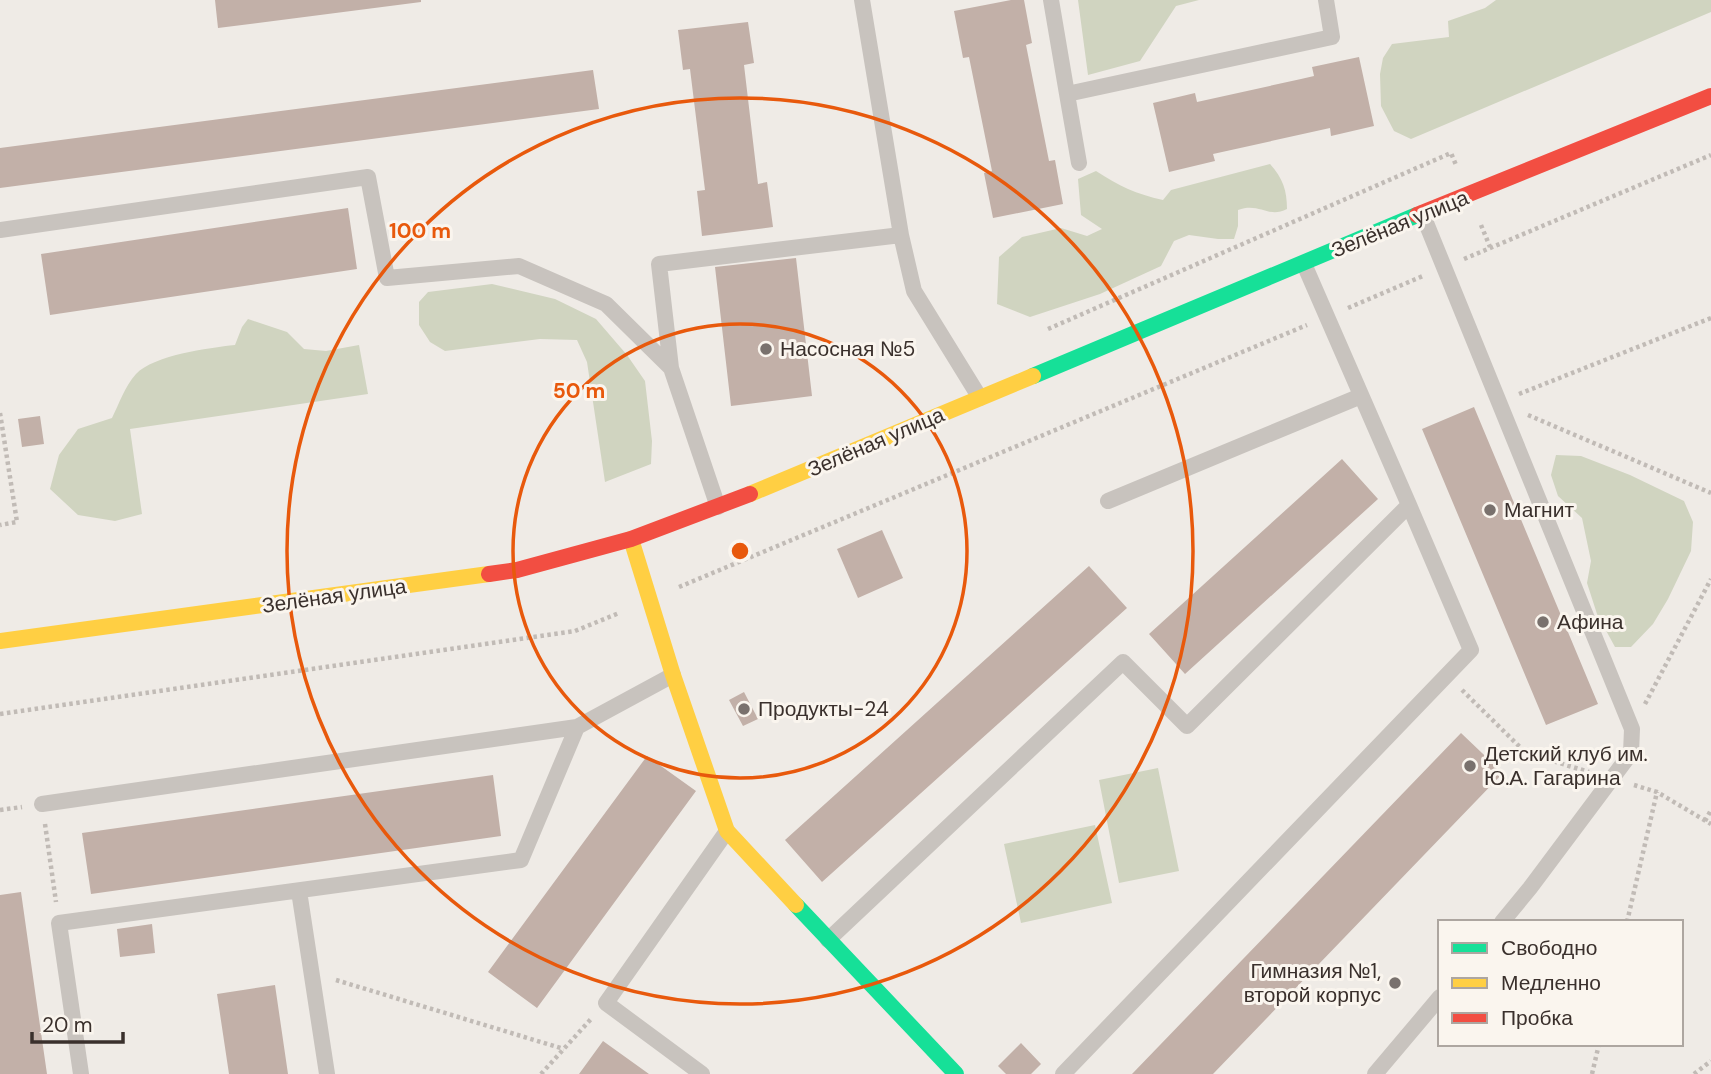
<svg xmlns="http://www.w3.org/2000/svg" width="1711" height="1074" font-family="'DM Sans',sans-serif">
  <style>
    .green { fill: #d0d4c0 }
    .building { fill: #c2b0a8 }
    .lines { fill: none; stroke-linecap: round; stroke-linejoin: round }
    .path { stroke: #c1bbb6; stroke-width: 4.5; stroke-dasharray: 3.5 3.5; stroke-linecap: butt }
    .lane { stroke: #c8c3be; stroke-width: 16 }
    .fast { stroke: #16e098; stroke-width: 16 }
    .slow { stroke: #ffcf43; stroke-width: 16 }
    .jam { stroke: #f24e42; stroke-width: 16 }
    .ring { fill: none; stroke: #e8590c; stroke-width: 3.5 }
    .poi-dot { fill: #79716d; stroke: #faf5ee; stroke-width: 2.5 }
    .labels { text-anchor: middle; stroke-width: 6; stroke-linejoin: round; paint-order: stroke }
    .street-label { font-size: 21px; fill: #3a302c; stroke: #faf5ee }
    .poi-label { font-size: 21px; fill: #3a302c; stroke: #faf5ee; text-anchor: start }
    .centre { fill: #e8590c; stroke: #faf5ee; stroke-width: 3.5 }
    .ring-label { font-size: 21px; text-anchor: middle; font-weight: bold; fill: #e8590c; stroke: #faf5ee; stroke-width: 6; stroke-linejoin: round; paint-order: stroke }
  </style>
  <rect width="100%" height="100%" fill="#efebe6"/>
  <path class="green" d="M1078,0H1199L1176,6L1140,61L1088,75Z
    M1496,0H1711V12L1411,139L1394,131L1381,106L1380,74L1383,58L1392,44L1449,37L1448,21L1485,8Z
    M1270,164C1283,178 1287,191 1287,209C1268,219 1260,202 1238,210V226L1234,239H1218L1189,235L1174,241L1161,266L1100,294L1030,317L997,304L999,257L1022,237L1061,228L1087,236L1102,229L1081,215L1078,179L1096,171C1119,186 1136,194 1163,200L1171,190Z
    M492,284L555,299L596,319L627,355L645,381L652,441L651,464L605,482L587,362L577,340L540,339L445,351L430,342L419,325V302L428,292Z
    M248,319L287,332L304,349L326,351L359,345L368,394L130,429L142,514L115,521L78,515L50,489L59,455L78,429L112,418C119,404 125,386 136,374C154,355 208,348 235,345L242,327Z
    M1556,455L1581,456L1630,475L1684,501L1693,522L1691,551L1668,599L1653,624L1631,647H1615L1597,614L1587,583L1591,561L1582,518L1558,496L1551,475Z
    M1158,768L1179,871L1119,883L1099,780Z
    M1095,825L1112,903L1021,923L1004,844Z"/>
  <path class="building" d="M215,0H421V2L218,28Z
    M1011,0H1024L1032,43L1026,45L1049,161L1055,160L1063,204L993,218L984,173L992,171L969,57L963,58L954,11Z
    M748,22L754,63L744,65L758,184L767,182L773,227L702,236L697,191L705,190L690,69L683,70L678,30Z
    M1359,57L1374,126L1331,136L1330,128L1213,154L1215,161L1169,172L1153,103L1195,93L1197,102L1301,79L1314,76L1312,67Z
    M593,70L599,109L0,188V148Z
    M348,208L357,269L50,315L41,254Z
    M796,258L812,396L731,406L715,267Z
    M1474,407L1598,704L1546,725L1422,429Z
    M40,416L44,444L22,447L18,419Z
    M1342,459L1378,499L1185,674L1149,634Z
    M882,530L903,578L858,598L837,549Z
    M1089,566L1127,608L822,882L785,840Z
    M744,692L758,719L743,726L729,700Z
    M1461,733L1503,773L1213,1074H1132Z
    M647,756L696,791L537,1008L488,972Z
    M493,775L501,836L91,894L82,833Z
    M21,892L36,998L47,1074H0V895Z
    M152,924L155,953L120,957L117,929Z
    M275,985L288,1074H229L217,994Z
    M603,1041L649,1074H579Z
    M1021,1043L1041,1064L1031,1074H1006L998,1066Z"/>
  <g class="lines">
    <path class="path" d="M1481,225L1490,247
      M1464,259L1711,155
      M1348,308L1423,276
      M1048,329L1451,153L1456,165
      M1519,394L1711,318
      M0,413L17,522L0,525
      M1528,415L1711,493
      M679,587L1307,325
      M1462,690L1526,753L1589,772
      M1645,704L1711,579
      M0,714L575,631L619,613
      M1634,785L1657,792L1711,824
      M0,810L22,807
      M1705,821L1711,810
      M45,824L56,902
      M1627,922L1657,792
      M336,980L564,1049
      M541,1074L591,1019
      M1592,1074L1599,1044
      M1694,1074L1711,1061"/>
    <path class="lane" d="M862,0L901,235L914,291L980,398
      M1051,0L1067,94L1332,37L1326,0
      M1067,94L1079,163
      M1422,213L1632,729L1631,753L1530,888L1502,922
      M0,230L368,177L387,278L519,266L606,304L671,368
      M1108,501L1361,396
      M718,507L671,368L659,264L901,235
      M42,804L577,727
      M299,891L327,1074
      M828,940L1123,662L1187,726L1409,505L1304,264
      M81,1074L59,923L521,860L577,727L673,675
      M702,1074L606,1003L727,831
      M1063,1074L1471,650L1409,505
      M1375,1074L1440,997"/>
    <path class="fast" d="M1033,376L1417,215
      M796,905L956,1074"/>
    <path class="slow" d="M750,494L1033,376
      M631,539L673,675L727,831L796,905
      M0,641L489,574"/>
    <path class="jam" d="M1417,215L1711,96
      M489,574L517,570L631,539L750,494"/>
  </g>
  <g class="ring">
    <circle cx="740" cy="551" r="227"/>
    <circle cx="740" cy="551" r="453"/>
  </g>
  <g class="poi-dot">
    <circle cx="766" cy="349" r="7"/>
    <circle cx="1490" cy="510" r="7"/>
    <circle cx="1543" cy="622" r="7"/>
    <circle cx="744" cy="709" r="7"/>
    <circle cx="1470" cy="766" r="7"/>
    <circle cx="1395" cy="983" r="7"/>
  </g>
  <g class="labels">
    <g class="street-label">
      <text transform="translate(1400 224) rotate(-22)" y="7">Зелёная улица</text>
      <text transform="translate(876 442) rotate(-23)" y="7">Зелёная улица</text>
      <text transform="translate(334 596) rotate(-8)" y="7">Зелёная улица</text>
    </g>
    <g class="poi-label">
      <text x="780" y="356">Насосная №5</text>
      <text x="1504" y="517">Магнит</text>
      <text x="1557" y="629">Афина</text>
      <text x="758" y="716">Продукты-24</text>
      <text x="1484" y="761">Детский клуб им.<tspan x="1484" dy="24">Ю.А. Гагарина</tspan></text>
      <text x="1381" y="978" text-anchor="end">Гимназия №1,<tspan x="1381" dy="24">второй корпус</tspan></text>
    </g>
  </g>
  <circle cx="740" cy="551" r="10" class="centre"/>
  <g class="ring-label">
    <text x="420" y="238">100 m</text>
    <text x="579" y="398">50 m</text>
  </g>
  <rect x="1438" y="920" width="245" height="126" fill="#faf5ee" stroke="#ada6a0" stroke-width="2"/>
  <rect x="1452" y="943" width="35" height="10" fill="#16e098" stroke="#ada6a0" stroke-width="2"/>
  <text x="1501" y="955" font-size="21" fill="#3a302c">Свободно</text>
  <rect x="1452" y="978" width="35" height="10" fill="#ffcf43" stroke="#ada6a0" stroke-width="2"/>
  <text x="1501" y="990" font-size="21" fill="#3a302c">Медленно</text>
  <rect x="1452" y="1013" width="35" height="10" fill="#f24e42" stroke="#ada6a0" stroke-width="2"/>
  <text x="1501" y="1025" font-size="21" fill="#3a302c">Пробка</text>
  <path d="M32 1032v10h91v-10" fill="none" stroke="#3a302c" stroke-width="3.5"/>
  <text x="42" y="1032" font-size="21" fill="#3a302c" stroke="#faf5ee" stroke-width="5" paint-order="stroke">20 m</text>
</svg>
